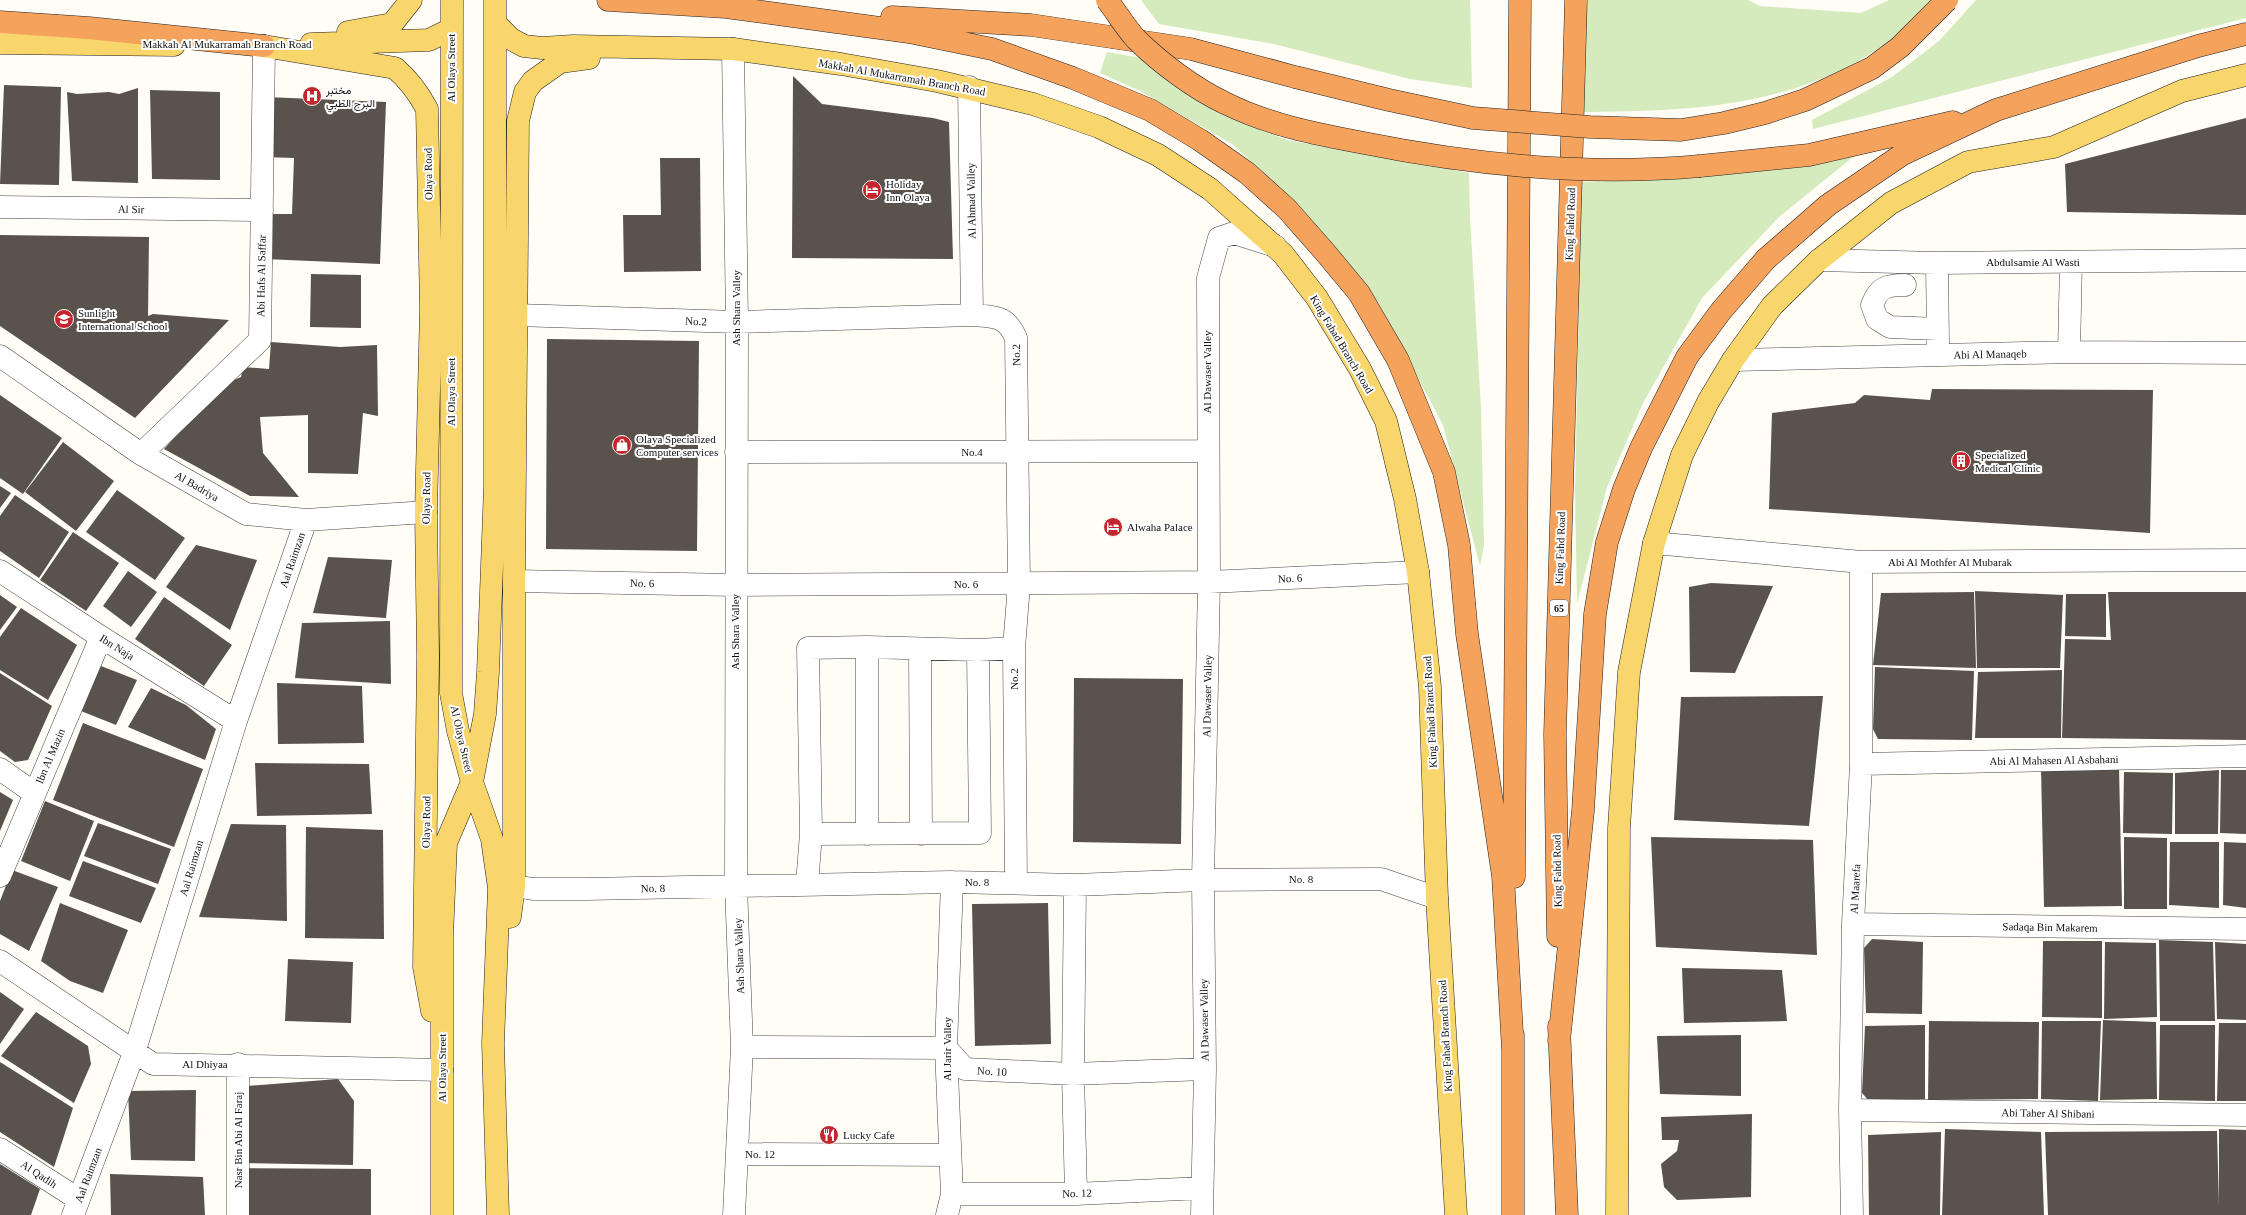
<svg xmlns="http://www.w3.org/2000/svg" width="2246" height="1215" font-family="'Times New Roman',Vazirmatn,serif">
  <style>
    .green { fill: #d5ebbd }
    .building { fill: #5a524d }
    .lines { fill: none; stroke-linecap: round; stroke-linejoin: round }
    .minor-casing { stroke: #444; stroke-width: 23 }
    .major-casing { stroke: #222; stroke-width: 23 }
    .highway-casing { stroke: #222; stroke-width: 23 }
    .minor { stroke: #fff; stroke-width: 22 }
    .major { stroke: #f9d66b; stroke-width: 22 }
    .highway { stroke: #f5a25d; stroke-width: 22 }
    .highway-bridge-casing { stroke: #222; stroke-width: 23; stroke-linecap: butt }
    .highway-bridge { stroke: #f5a25d; stroke-width: 22 }
    .labels { text-anchor: middle; stroke-width: 4; stroke-linejoin: round; paint-order: stroke }
    .shield { fill: #fff; stroke: #585858; stroke-width: 1 }
    .shield-label { font-size: 10px; font-weight: bold; fill: #111 }
    .street-label { font-size: 11px; fill: #111; stroke: #fff }
    .poi-label { font-size: 11px; fill: #111; stroke: #fff; text-anchor: start }
  </style>
  <rect width="100%" height="100%" fill="#fffdf5"/>
  <path class="green" d="M1141,0H1470L1472,88L1410,79L1274,44L1159,24Z
    M1588,0H1748L1760,6L1861,13L1889,0H1932C1916,15 1900,35 1881,47C1789,109 1685,111 1578,112Z
    M1976,0H2246V18L1813,129L1812,120L1892,77L1939,41Z
    M1107,52L1141,58L1191,97L1242,123L1287,140L1469,173L1470,217L1481,408L1484,546L1480,566L1443,425L1379,304L1341,254L1298,204L1232,144L1140,91L1100,73Z
    M1864,148L1779,217L1702,298L1642,405L1607,487L1577,604L1575,492L1579,301L1575,182L1643,180Z"/>
  <path class="building" d="M793,76L822,104L933,118L949,122L953,259L792,258Z
    M4,85L61,87L59,185L0,184Z
    M138,88V183L72,181L67,92L77,94L109,92L119,94Z
    M150,90L220,92V180L152,179Z
    M266,97L386,102L380,264L265,259L266,214H292L294,158L263,157Z
    M2246,118V215L2067,212L2065,164Z
    M660,158H700L701,271L624,272L623,215H661Z
    M0,235L149,237L148,316L153,314L229,320L135,418L0,326Z
    M311,274L361,275V328L310,327Z
    M547,339L699,341L697,551L546,549Z
    M271,342L340,347L377,345L378,416L363,413L358,474L308,473V415L260,417L263,453L299,497L250,496L164,449L224,384L241,377L243,367L269,369Z
    M1932,389L2153,390L2150,533L1769,509L1772,413L1855,403L1864,395L1930,400Z
    M0,395L62,438L23,494L0,478Z
    M63,442L114,481L76,531L25,492Z
    M0,486L11,493L0,508Z
    M117,490L185,538L155,580L86,532Z
    M15,495L69,532L39,578L0,551V516Z
    M73,532L119,563L86,611L40,580Z
    M196,545L257,560L230,630L166,587Z
    M328,557L392,560L386,618L313,613Z
    M128,571L157,592L131,627L103,606Z
    M1711,583L1773,586L1735,673L1690,672L1689,587Z
    M1975,591L2063,595L2060,668H1977Z
    M1974,592L1976,668L1873,665L1881,593Z
    M2108,592H2246V740L2062,738L2065,639L2111,640Z
    M2066,594H2106V637L2065,636Z
    M0,595L17,607L0,630Z
    M164,597L232,645L204,686L135,639Z
    M21,608L77,645L48,700L0,670V637Z
    M390,621L391,684L295,678L302,623Z
    M101,666L137,680L116,725L81,711Z
    M1875,667L1974,671L1972,740L1878,739L1873,729Z
    M2062,670L2061,738H1975L1978,672Z
    M0,673L52,706L28,760L15,762L0,751Z
    M1074,678L1183,679L1181,844L1073,842Z
    M277,683L362,686L364,743L278,744Z
    M151,688L186,705L216,729L205,760L128,727Z
    M1823,696L1809,826L1674,820L1681,697Z
    M83,723L203,769L174,847L53,800Z
    M255,763L369,764L372,814L257,816Z
    M2119,767L2122,906L2044,907L2041,768Z
    M2219,770L2218,834H2175V773Z
    M2221,770H2246V834L2220,833Z
    M2124,772L2173,773L2172,834L2123,833Z
    M0,792L13,800L0,831Z
    M45,801L94,821L70,881L21,861Z
    M98,823L171,849L158,884L84,856Z
    M231,824L286,825L287,921L199,917Z
    M306,827L383,830L384,939L305,938Z
    M1651,837L1813,840L1817,955L1656,947Z
    M2124,837L2167,838V909H2124Z
    M2170,842H2219V908L2169,905Z
    M2224,842L2246,843V908L2223,905Z
    M83,861L156,888L141,923L69,896Z
    M12,870L58,887L29,951L0,934V901Z
    M60,903L128,930L103,993L70,981L41,961Z
    M1048,903L1051,1044L975,1046L972,904Z
    M1872,939L1923,942L1922,1014L1866,1013L1864,948Z
    M2159,940L2213,942L2215,1021H2160Z
    M2043,941H2102V1018L2042,1017Z
    M2105,942L2156,943L2157,1017L2104,1019Z
    M2215,942L2246,944V1020L2217,1019Z
    M288,959L353,962L351,1023L285,1021Z
    M1682,968L1782,970L1787,1021L1684,1023Z
    M0,992L24,1009L0,1044Z
    M36,1012L88,1046L91,1064L74,1103L1,1056Z
    M2103,1020L2156,1022L2157,1099L2100,1100Z
    M1929,1021L2039,1022L2038,1099L1928,1100Z
    M2042,1021H2101L2098,1101L2041,1099Z
    M2219,1023H2246V1101H2217Z
    M1925,1025V1099L1870,1102L1862,1093L1865,1026Z
    M2160,1025H2215V1101L2159,1100Z
    M1741,1035V1096L1660,1094L1657,1036Z
    M0,1062L73,1108L54,1167L0,1132Z
    M338,1079L354,1101L353,1165L244,1163L247,1086Z
    M196,1090L195,1161L131,1160L128,1091Z
    M1752,1114L1751,1197L1677,1200L1664,1187L1661,1164L1677,1151L1679,1140H1662L1661,1117Z
    M1945,1129L2041,1132L2044,1215H1942Z
    M2219,1129L2246,1130V1215H2048L2045,1132L2217,1131L2219,1205Z
    M1941,1132L1940,1215H1869L1868,1135Z
    M0,1164L40,1189L31,1215H0Z
    M228,1168L371,1169V1215H228Z
    M110,1174L203,1177L205,1215H111Z"/>
  <g class="lines">
    <defs>
      <path id="minor" d="M733,49L737,322L736,886L742,1047L734,1215
        M969,87L972,315
        M0,207L262,210
        M1819,260L1937,263L2246,260
        M1937,263L1938,344
        M1905,285C1886,285 1879,287 1872,305L1877,319L1890,327L1938,329
        M516,315L737,322L972,315C995,317 1006,315 1016,338L1019,584L1014,648L1016,882
        M2069,352L2071,262
        M0,356L141,454L246,514L306,520L426,512
        M1733,360L2069,352L2246,353
        M736,452L1207,451
        M141,454L260,340L264,46
        M1654,543L1861,562L2246,560
        M0,571L101,637L236,721
        M514,581L735,585L1209,582L1418,572
        M867,647V834
        M920,650L921,834
        M1861,764L2246,756
        M0,769L34,793
        M811,834L808,648L867,647L978,650
        M0,876L101,637
        M807,884L811,834L980,833L978,650L1014,648
        M1075,885L1073,1074L1076,1194
        M514,886L533,889H586L952,882L1075,885L1203,880L1381,879L1437,898
        M1853,924L2246,929
        M0,961L153,1064L442,1070
        M742,1047L946,1048L965,1069L1073,1074L1205,1069
        M238,1064V1215
        M1850,1110L2246,1115
        M0,1149L78,1199
        M737,1154L950,1155
        M952,1194H1076L1202,1188
        M73,1215L135,1050L236,721L306,520
        M947,1215L952,1194L946,1048L952,882
        M1202,1215L1205,1069L1203,880L1209,582L1208,278L1219,238L1234,233L1275,246
        M1852,1215L1850,1110L1853,924L1861,764V562"/>
      <path id="major" d="M452,0L451,693L458,731L472,782L492,839L499,888L493,1043L498,1215
        M495,23L511,39L524,46L542,48L573,46L733,49L841,64L937,81L1033,104L1099,127L1158,155L1210,189L1283,254L1317,298L1360,369L1386,421L1405,499L1418,572L1430,687L1437,898L1456,1215
        M348,32L392,24L411,0
        M0,43L174,45
        M311,44L429,40L451,29
        M264,46L395,68C409,80 418,92 427,109L431,308L426,512L428,657L424,967L432,1011
        M510,917L514,886V581L518,121L525,92L533,81L560,62L589,58
        M442,1215V937L446,843L472,782L485,714L488,672L495,486V0
        M1617,1215L1619,828L1629,672L1654,543L1682,455L1708,402L1733,360L1772,306L1819,260L1891,203L1968,162L2054,147L2182,91L2246,75"/>
      <path id="highway" d="M608,0L726,7L909,32L992,49L1073,78L1150,110L1200,140L1247,173L1287,209L1324,251L1359,293L1398,360L1444,472L1459,545L1467,634L1503,876L1513,1050
        M892,17L1031,25L1191,49L1295,77
        M0,22L89,28L264,46
        M1700,166L1809,155L1953,122
        M1514,877L1520,0
        M1558,936L1555,734L1576,0
        M1559,1026L1567,1215
        M1513,1035V1215
        M1559,1041L1583,811L1595,614L1607,542L1624,489L1641,448L1687,357L1721,311L1766,259L1828,205L1903,154L1996,110L2198,46L2246,34"/>
    </defs>
    <use href="#minor" class="minor-casing"/>
    <use href="#major" class="major-casing"/>
    <use href="#highway" class="highway-casing"/>
    <use href="#minor" class="minor"/>
    <use href="#major" class="major"/>
    <use href="#highway" class="highway"/>
    <defs>
      <path id="highway-bridge" d="M1107,0C1117,13 1125,27 1136,39C1159,62 1195,89 1225,103C1269,125 1316,134 1364,143C1473,165 1589,176 1700,166
        M1295,77L1389,100L1473,118L1590,127L1681,130L1724,123L1765,113L1805,100L1872,68L1900,47L1947,0"/>
    </defs>
    <use href="#highway-bridge" class="highway-bridge-casing"/>
    <use href="#highway-bridge" class="highway-bridge"/>
  </g>
  <defs>
    <symbol id="hospital-disc" viewBox="-11 -11 22 22"><circle r="9.5" fill="#c4262e" stroke="#fff"/><path d="M-5-5h3v3.5h4V-5h3V5h-3V1.5h-4V5h-3Z" fill="#fff"/></symbol>
    <symbol id="hotel-disc" viewBox="-11 -11 22 22"><circle r="9.5" fill="#c4262e" stroke="#fff"/><path d="M-6-4.5h1.5V1H6V5H4.5V3h-9V5H-6ZM-4 0a1.8 1.8 0 1 1 3.6 0ZM.5 0V-2.5h3Q6-2.5 6 0Z" fill="#fff"/></symbol>
    <symbol id="school-disc" viewBox="-11 -11 22 22"><circle r="9.5" fill="#c4262e" stroke="#fff"/><path d="M0-5L7-2L0 1L-7-2ZM-4 1L0 2.5L4 1V4Q0 6-4 4Z" fill="#fff"/></symbol>
    <symbol id="shop-disc" viewBox="-11 -11 22 22"><circle r="9.5" fill="#c4262e" stroke="#fff"/><path d="M-5-2.5h2.3a2.7 3.5 0 0 1 5.4 0H5L5.5 6h-11ZM-1.5-2.5h3a1.5 2.3 0 0 0-3 0Z" fill="#fff"/></symbol>
    <symbol id="building-disc" viewBox="-11 -11 22 22"><circle r="9.5" fill="#c4262e" stroke="#fff"/><path d="M-4-6H4V6H1V3H-1V6H-4ZM-2.5-4.3h1.7v1.8h-1.7ZM.8-4.3h1.7v1.8H.8ZM-2.5-1h1.7V.8h-1.7ZM.8-1h1.7V.8H.8Z" fill="#fff"/></symbol>
    <symbol id="restaurant-disc" viewBox="-11 -11 22 22"><circle r="9.5" fill="#c4262e" stroke="#fff"/><path d="M-5-6h1v4h1v-4h1v4h1v-4h1v5L-1.5 .5V6h-2V.5L-5-1ZM5-6V6H3V1.5H1.5Q1.5-4 5-6Z" fill="#fff"/></symbol>
  </defs>
  <g fill-rule="evenodd">
    <use href="#hospital-disc" x="301" y="85" width="22" height="22"/>
    <use href="#hotel-disc" x="861" y="179" width="22" height="22"/>
    <use href="#school-disc" x="53" y="308" width="22" height="22"/>
    <use href="#shop-disc" x="611" y="434" width="22" height="22"/>
    <use href="#building-disc" x="1950" y="450" width="22" height="22"/>
    <use href="#hotel-disc" x="1102" y="516" width="22" height="22"/>
    <use href="#restaurant-disc" x="818" y="1124" width="22" height="22"/>
  </g>
  <g class="labels">
    <rect class="shield" x="1550" y="600" width="18" height="16" rx="3"/>
    <g class="shield-label">
      <text x="1559" y="612">65</text>
    </g>
    <g class="street-label">
      <text x="227" y="48">Makkah Al Mukarramah Branch Road</text>
      <text transform="translate(451 68) rotate(-90)" y="4">Al Olaya Street</text>
      <text transform="translate(902 77) rotate(10)" y="4">Makkah Al Mukarramah Branch Road</text>
      <text transform="translate(428 174) rotate(-91)" y="4">Olaya Road</text>
      <text transform="translate(971 201) rotate(-91)" y="4">Al Ahmad Valley</text>
      <text transform="translate(131 209) rotate(1)" y="4">Al Sir</text>
      <text transform="translate(1570 224) rotate(-88)" y="4">King Fahd Road</text>
      <text x="2033" y="266">Abdulsamie Al Wasti</text>
      <text transform="translate(261 276) rotate(-89)" y="4">Abi Hafs Al Saffar</text>
      <text transform="translate(736 308) rotate(-90)" y="4">Ash Shara Valley</text>
      <text transform="translate(696 321) rotate(2)" y="4">No.2</text>
      <text transform="translate(1342 344) rotate(59)" y="4">King Fahad Branch Road</text>
      <text transform="translate(1990 354) rotate(-1)" y="4">Abi Al Manaqeb</text>
      <text transform="translate(1016 355) rotate(-91)" y="4">No.2</text>
      <text transform="translate(1207 372) rotate(-90)" y="4">Al Dawaser Valley</text>
      <text transform="translate(451 392) rotate(-90)" y="4">Al Olaya Street</text>
      <text x="972" y="456">No.4</text>
      <text transform="translate(197 486) rotate(30)" y="4">Al Badriya</text>
      <text transform="translate(426 498) rotate(-89)" y="4">Olaya Road</text>
      <text transform="translate(1560 548) rotate(-88)" y="4">King Fahd Road</text>
      <text transform="translate(292 560) rotate(-71)" y="4">Aal Raimzan</text>
      <text x="1950" y="566">Abi Al Mothfer Al Mubarak</text>
      <text transform="translate(1290 578) rotate(-3)" y="4">No. 6</text>
      <text transform="translate(642 583) rotate(1)" y="4">No. 6</text>
      <text x="966" y="588">No. 6</text>
      <text transform="translate(735 632) rotate(-90)" y="4">Ash Shara Valley</text>
      <text transform="translate(117 647) rotate(32)" y="4">Ibn Naja</text>
      <text transform="translate(1014 679) rotate(-90)" y="4">No.2</text>
      <text transform="translate(1207 696) rotate(-89)" y="4">Al Dawaser Valley</text>
      <text transform="translate(1430 712) rotate(-93)" y="4">King Fahad Branch Road</text>
      <text transform="translate(462 739) rotate(77)" y="4">Al Olaya Street</text>
      <text transform="translate(50 756) rotate(-67)" y="4">Ibn Al Mazin</text>
      <text transform="translate(2054 760) rotate(-1)" y="4">Abi Al Mahasen Al Asbahani</text>
      <text transform="translate(426 822) rotate(-89)" y="4">Olaya Road</text>
      <text transform="translate(191 868) rotate(-73)" y="4">Aal Raimzan</text>
      <text transform="translate(1557 871) rotate(-91)" y="4">King Fahd Road</text>
      <text x="1301" y="883">No. 8</text>
      <text x="977" y="886">No. 8</text>
      <text transform="translate(653 888) rotate(-1)" y="4">No. 8</text>
      <text transform="translate(1855 889) rotate(-87)" y="4">Al Maarefa</text>
      <text transform="translate(2050 927) rotate(1)" y="4">Sadaqa Bin Makarem</text>
      <text transform="translate(739 956) rotate(-92)" y="4">Ash Shara Valley</text>
      <text transform="translate(1204 1020) rotate(-91)" y="4">Al Dawaser Valley</text>
      <text transform="translate(1445 1036) rotate(-93)" y="4">King Fahad Branch Road</text>
      <text transform="translate(947 1049) rotate(-90)" y="4">Al Jarir Valley</text>
      <text x="205" y="1068">Al Dhiyaa</text>
      <text transform="translate(442 1068) rotate(-90)" y="4">Al Olaya Street</text>
      <text transform="translate(992 1071) rotate(3)" y="4">No. 10</text>
      <text transform="translate(2048 1113) rotate(1)" y="4">Abi Taher Al Shibani</text>
      <text transform="translate(238 1140) rotate(-90)" y="4">Nasr Bin Abi Al Faraj</text>
      <text x="760" y="1158">No. 12</text>
      <text transform="translate(39 1174) rotate(33)" y="4">Al Qadih</text>
      <text transform="translate(88 1175) rotate(-69)" y="4">Aal Raimzan</text>
      <text transform="translate(1077 1193) rotate(-2)" y="4">No. 12</text>
    </g>
    <g class="poi-label">
      <text x="326" y="94">مختبر<tspan x="326" dy="13">البرج الطبي</tspan></text>
      <text x="886" y="188">Holiday<tspan x="886" dy="13">Inn Olaya</tspan></text>
      <text x="78" y="317">Sunlight<tspan x="78" dy="13">International School</tspan></text>
      <text x="636" y="443">Olaya Specialized<tspan x="636" dy="13">Computer services</tspan></text>
      <text x="1975" y="459">Specialized<tspan x="1975" dy="13">Medical Clinic</tspan></text>
      <text x="1127" y="531">Alwaha Palace</text>
      <text x="843" y="1139">Lucky Cafe</text>
    </g>
  </g>
</svg>
